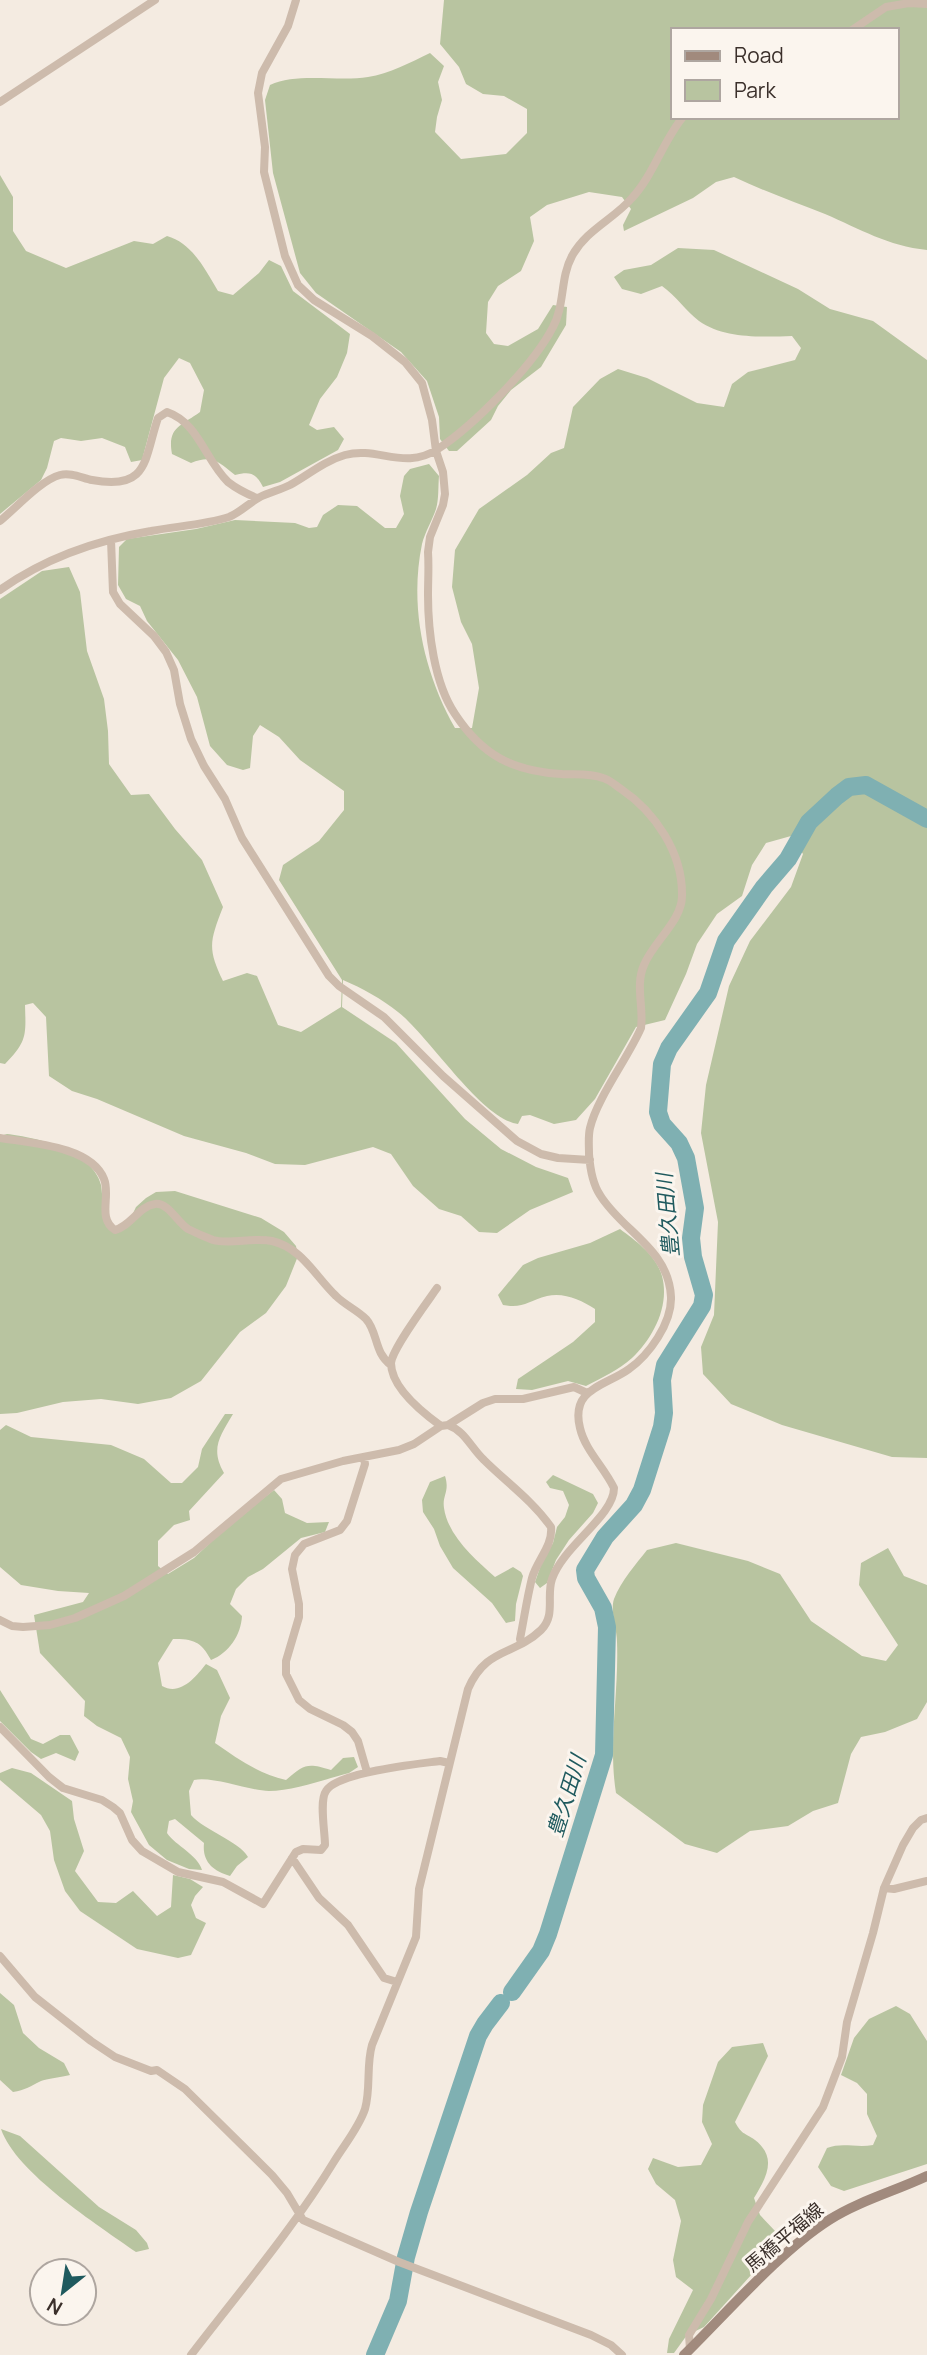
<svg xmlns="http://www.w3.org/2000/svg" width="927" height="2355" font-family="Manrope,'Noto Sans JP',sans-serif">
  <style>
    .green { fill: #b8c4a0; fill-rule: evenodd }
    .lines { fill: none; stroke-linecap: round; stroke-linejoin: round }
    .river { stroke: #7fb0b2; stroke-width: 18 }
    .minor { stroke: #cdbbac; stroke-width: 8 }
    .secondary { stroke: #a18a7d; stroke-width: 10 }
    .labels { text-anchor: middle; stroke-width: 6; stroke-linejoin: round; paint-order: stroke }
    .street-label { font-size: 19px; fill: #3b302b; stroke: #fbf5ee }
    .water-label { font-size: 21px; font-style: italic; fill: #1f5a5e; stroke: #fbf5ee }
  </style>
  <rect width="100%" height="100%" fill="#f4ebe1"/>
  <path class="green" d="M444,0H927V250C888,246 860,229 825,214C794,202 764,191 734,177L716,182L693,198L624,231L623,225L631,209L622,197L589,192L547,205L530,217L534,241L521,271L498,286L488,302L486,333L494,344L508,346L538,329L553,305L567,307L566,325L541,367L511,390L498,406L491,420L457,451H449L440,439L439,417L427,381L401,352L316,293L300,273L273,173L265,100L270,85C297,72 338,82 368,77C389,74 411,62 430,53L444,66L438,82L442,100L437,117L435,132L461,159L506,154L527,133V109L504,96L483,94L466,84L459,67L440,44ZM673,30H897V117H673Z
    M0,175L13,197V231L26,251L66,268L134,241L153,244L167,236C192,243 205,269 218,291L233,295L259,273L269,260L281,266L293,291L350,334L347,353L337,377L320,399L309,425L317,430L334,427L344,439L338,450L280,482L263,487C256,473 250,471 235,475C219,462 212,454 191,463L172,454C167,427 181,426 200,412L204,390L190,363L179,358L164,378L142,460L131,462L125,447L102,438L81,441L61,438L54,441L47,468L41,480L0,514Z
    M678,248L714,250L798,289L830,309L873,321L927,360V1458L892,1457L782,1425L731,1404L703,1374L701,1347L714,1315L718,1222L701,1133L706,1085L729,986L750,941L791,887L803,854L791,836L766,843L752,865L742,896L717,914L697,944L686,974L665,1020L636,1027L595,1099L576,1120L554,1124L530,1115L522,1116L518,1124C481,1119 430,1037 398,1012C382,999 362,988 343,980L342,1007L396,1043L465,1119L501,1149L536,1167L568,1178L573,1192L530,1210L497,1233L479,1232L461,1216L439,1209L413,1186L391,1154L373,1147L305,1165L275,1164L246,1153L184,1136L97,1099L72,1091L49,1076L46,1017L33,1003L25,1005C26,1036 27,1041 5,1064L0,1063V599L42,571L69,567L80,592L87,651L104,699L108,731L109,764L131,795L149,794L175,829L202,860L223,907C210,941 207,948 223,981L247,973L257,976L278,1025L301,1032L341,1007L342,980L279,880L283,865L319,841L344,810V791L300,760L279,737L260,725L253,736L250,768L243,770L227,765L210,746L197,697L178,660L147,621L140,606L126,599L118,585L119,547L127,539L196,529L235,520L295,523L309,528L317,527L323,515L338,505L357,506L385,528H396L404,514L400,496L404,476L410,469L429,464L439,476C438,487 439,499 436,509C432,521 425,532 422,544C409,607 424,673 455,728H472L479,688L472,644L461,622L452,587L455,550L479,509L527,475L551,453L564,448L573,407L600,379L618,369L647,378L697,403L724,407L732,384L748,372L795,360L801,348L792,336C763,337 724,339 699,321C686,311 676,296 662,286L641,294L622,289L614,277L624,270L651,265Z
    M7,1134C36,1137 93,1151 101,1185C103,1197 102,1211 105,1224L126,1228L136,1207L146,1198L156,1192L175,1191L261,1218L284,1232L296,1246L298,1256L286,1286L266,1313L240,1332L201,1381L171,1398L138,1404L101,1399L63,1402L17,1413L0,1414V1136Z
    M620,1229C636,1241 656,1255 662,1276C670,1306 653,1338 632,1358C619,1370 601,1378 586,1386L568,1381L532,1390L516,1389L518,1379L573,1342L595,1322V1309C581,1300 564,1292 547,1296C528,1301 523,1309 503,1305L498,1295L523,1265L538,1258L590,1243Z
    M225,1414H233C220,1436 210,1449 224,1473L189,1511L190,1520L174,1525L158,1541V1566L168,1574L194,1558L229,1525L274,1490L282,1499L285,1513L307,1523L329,1522L325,1532L301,1538L263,1569L248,1577L236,1589L230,1604L242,1616C241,1635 229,1653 211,1660C201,1641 193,1639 173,1639L158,1663L162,1686C180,1696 195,1678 206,1664L217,1670L230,1698L221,1716L215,1743C238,1759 259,1774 286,1780C305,1764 307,1763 331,1770L343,1758L354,1757L358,1767L349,1773C326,1779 293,1791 269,1791C246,1790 213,1776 194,1780L189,1791L191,1815C205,1831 239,1841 248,1857L237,1866L230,1876C213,1871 202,1862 204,1843L175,1819L169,1821L167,1833C176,1846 198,1855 202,1870L189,1869L167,1860L149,1845L131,1812L133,1801L128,1779L130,1757L121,1738L97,1726L84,1716L85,1701L40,1653L34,1615L83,1602L89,1593L58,1591L21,1585L0,1567V1430L6,1425L31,1437L111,1445L144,1459L171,1483H182L198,1467L202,1449Z
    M553,1475L593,1494L598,1503L593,1513L569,1540L556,1560L547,1583L540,1588L535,1582L542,1562L553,1543L557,1527L565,1517L569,1505L563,1491L550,1488L546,1482Z
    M445,1476C450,1492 442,1495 444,1508C448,1536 475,1559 495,1577L513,1567L521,1572L523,1576L516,1604L515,1621L506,1623L492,1603L453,1568L440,1546L434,1529L423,1512L422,1500L430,1482Z
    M676,1543L748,1561L780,1574L811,1621L862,1656L886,1661L898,1645L859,1585L861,1563L888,1548L904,1576L927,1585V1702L917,1719L885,1732L861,1737L851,1754L838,1803L813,1811L788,1826L750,1831L717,1853L685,1844L616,1793C608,1744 619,1692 617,1642C617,1629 610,1611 614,1599C621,1581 636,1564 647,1550Z
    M0,1690L31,1739L43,1744L60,1735H70L79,1752L75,1761L56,1753L41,1759L31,1752L0,1721Z
    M12,1768L31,1773L72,1801L74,1819L84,1851L75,1871L98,1902L116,1903L133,1891L157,1916L171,1907L173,1875L190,1879L203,1887L195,1896L191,1905L196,1918L206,1923L191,1955L178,1958L137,1949L80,1911L65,1891L54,1860L50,1831L41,1815L0,1780V1773Z
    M0,1993L14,2005L23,2033L39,2048L64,2063L70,2075C62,2077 46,2079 41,2081C31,2086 25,2090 13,2092L0,2080Z
    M896,2006L910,2014L927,2041V2164L844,2191L831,2186L818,2167L827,2148C842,2142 856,2148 873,2145L877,2136L867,2114V2094L857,2083L841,2075L854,2038L869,2019Z
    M763,2043L768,2056L735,2122C742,2135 744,2132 755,2140C778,2158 766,2178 754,2198L760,2215L776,2232L772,2252L704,2327L687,2335L674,2353H667L669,2339L693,2290L676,2277L673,2260L681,2221L675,2200L656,2184L648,2169L653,2158L678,2167L701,2165L712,2144L702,2122L703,2105L718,2062L732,2047Z
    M1,2129L20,2136L99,2207L136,2230L147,2243L149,2249L136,2252C98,2225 16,2173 1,2129Z"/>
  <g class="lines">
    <path class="river" d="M512,1992L541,1951L548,1934L604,1755L607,1627L603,1608L586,1578L585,1570L605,1537L634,1505L642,1490L662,1427L664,1413L662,1380L665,1365L702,1306L704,1295L693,1257L691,1238L695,1208L686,1158L679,1143L662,1124L658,1112L662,1064L669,1048L708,993L726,941L764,887L788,859L809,822L837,796L849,787L866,785L927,819
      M375,2355L398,2301L406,2257L419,2212L478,2036L485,2024L501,2003"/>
    <path class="minor" d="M852,30L886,7L909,3L927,4
      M0,102L155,0
      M0,521C16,508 41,480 60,475C71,472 82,478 92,480C149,491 144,459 158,418L167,412C199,423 205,460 228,482C237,489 247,494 257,498
      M111,540L113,592L120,604L154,636L166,652L174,670L180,704L191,739L204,766L225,799L242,838L329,976L339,986L384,1017L443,1076L517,1141L541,1154L558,1158L590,1160
      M0,590C45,558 97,540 151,531C177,526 204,525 229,517C241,512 249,503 260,497C270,492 280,490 290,485C308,475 324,461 345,455C378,446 404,471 438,449C474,425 533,366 553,327C565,305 560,278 572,256C586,230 614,219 632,198C654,174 663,141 683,117
      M0,1138C30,1143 91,1146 104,1179C111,1196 97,1218 115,1230C131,1226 139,1206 155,1204C168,1202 178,1223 188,1229C196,1233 205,1237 213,1240C230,1245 253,1237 272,1241C302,1248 315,1276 336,1296C345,1305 357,1310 366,1319C378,1332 374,1353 391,1365
      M437,1288C428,1301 392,1349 391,1363C391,1388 423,1413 441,1426
      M448,1425C465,1431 471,1448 484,1460C506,1482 532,1500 551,1527C553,1546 537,1560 532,1578C527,1598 524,1619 520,1639L521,1643
      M364,1458L365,1464L347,1521L340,1530L304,1544L295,1555L292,1569L299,1604V1617L286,1661V1674L299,1700L310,1709L343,1725L352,1732L358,1741L367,1772
      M0,1620L12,1626L23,1627L50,1625L75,1618L124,1596L194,1552L281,1479L343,1461L399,1450L414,1444L441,1426L448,1425L483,1403L495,1399H523L574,1387L587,1393
      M0,1727L49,1777L63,1788L102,1800L113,1807L120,1813L132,1840L142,1851L178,1872L223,1882L263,1904L296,1852L303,1849L321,1850L325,1845C325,1831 319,1801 326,1791C337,1772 418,1764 440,1761L449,1763
      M292,1858L319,1898L348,1925L384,1978L397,1982
      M884,1888L894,1889L927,1881
      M0,1956L35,1997L91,2041L115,2057L151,2071L157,2070L185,2089L272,2175L287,2193L303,2220L399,2262L591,2335L611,2345L622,2355
      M690,2349L689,2335L711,2299L748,2222L823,2107L842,2057L847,2022L873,1933L884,1888L903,1845L913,1828L921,1820L927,1818
      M191,2355C240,2291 293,2229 335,2160C345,2144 359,2127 365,2109C371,2088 366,2066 372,2045L416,1937L419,1889L468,1689C486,1647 514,1656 541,1630C556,1615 546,1597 552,1579C563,1546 614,1516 614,1488C604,1467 585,1450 580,1428C570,1388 606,1386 629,1369C649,1355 672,1323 671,1297C669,1249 622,1231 600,1195C592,1183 590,1168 589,1154C589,1145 588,1136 590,1128C597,1098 628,1058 641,1028C644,1008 635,985 644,965C653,942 682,921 682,896C683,853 655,812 621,789C615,785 610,780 603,778C589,773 575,775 561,774C512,771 482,755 455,714C434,683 428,631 428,595C428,580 429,567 428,552L430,537L443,505L445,494L443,472L436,451L432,420L422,383L405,362L372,336L314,300L298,285L285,256L264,172L265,147L258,93L262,73L288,26L296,0"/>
    <path class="secondary" d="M684,2355C727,2313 779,2252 829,2220C859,2201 895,2191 927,2176"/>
  </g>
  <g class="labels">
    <g class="street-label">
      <text transform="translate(784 2237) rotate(-40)" y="7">馬橋平福線</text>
    </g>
    <g class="water-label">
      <text transform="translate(668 1215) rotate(-95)" y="7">豊久田川</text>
      <text transform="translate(567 1796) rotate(-73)" y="7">豊久田川</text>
    </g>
  </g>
  <rect x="671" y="28" width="228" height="91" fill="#fbf5ee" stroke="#aea6a0" stroke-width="2"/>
  <rect x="685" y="51" width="35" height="10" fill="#a18a7d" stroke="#aea6a0" stroke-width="2"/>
  <text x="734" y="63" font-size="21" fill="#3b302b">Road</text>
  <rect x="685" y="80" width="35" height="21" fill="#b8c4a0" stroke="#aea6a0" stroke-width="2"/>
  <text x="734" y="98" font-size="21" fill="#3b302b">Park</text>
  <g transform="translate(63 2292) rotate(210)"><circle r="33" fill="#fbf5ee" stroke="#aea6a0" stroke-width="2"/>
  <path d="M0-5L12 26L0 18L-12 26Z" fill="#1f5a5e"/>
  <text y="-10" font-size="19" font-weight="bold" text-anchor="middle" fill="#3b302b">N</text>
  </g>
</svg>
